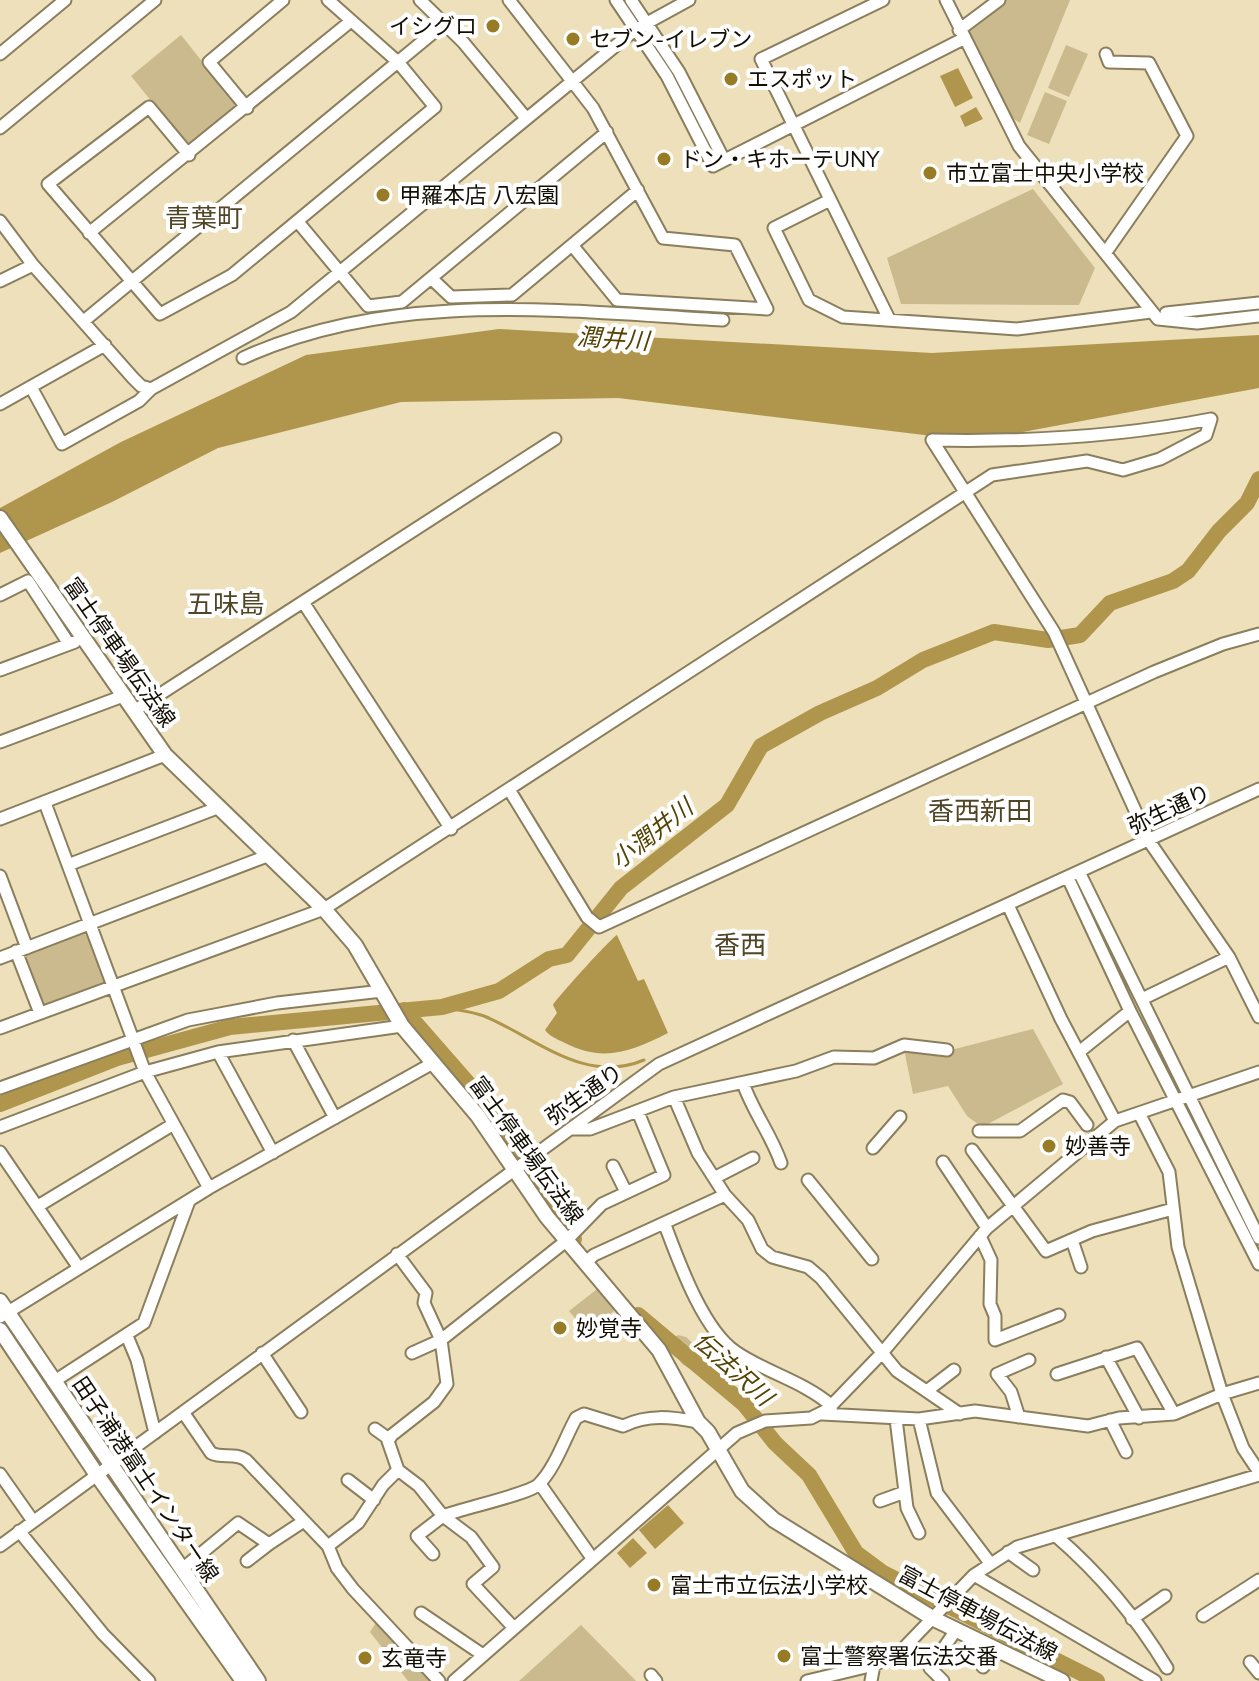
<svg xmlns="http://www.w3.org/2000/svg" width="1259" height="1681" font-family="'Nunito Sans','Noto Sans JP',sans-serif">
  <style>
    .green { fill: #caba8d }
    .water { fill: #b0964c }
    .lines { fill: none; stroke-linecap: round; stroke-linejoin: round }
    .stream { stroke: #b0964c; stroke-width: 3 }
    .river { stroke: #b0964c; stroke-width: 16 }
    .minor-casing { stroke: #8a7e5d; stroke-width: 15 }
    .major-casing { stroke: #8a7e5d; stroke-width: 18 }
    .minor { stroke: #fff; stroke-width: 11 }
    .major { stroke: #fff; stroke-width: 14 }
    .poi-dot { fill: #987c25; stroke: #fff; stroke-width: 3 }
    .labels { text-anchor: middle; stroke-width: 8; stroke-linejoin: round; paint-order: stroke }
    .poi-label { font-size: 22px; fill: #120e03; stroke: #fff; text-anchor: start }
    .street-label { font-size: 22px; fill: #120e03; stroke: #fff }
    .water-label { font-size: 24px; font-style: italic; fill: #554304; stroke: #fff }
    .quarter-label { font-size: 26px; fill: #504525; stroke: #fff }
  </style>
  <rect width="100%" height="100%" fill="#ede0bb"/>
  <path class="green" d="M1004,0H1070L1020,123L1006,114L968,29Z
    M181,35L240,109L190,149L131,76Z
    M1066,45L1088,54L1069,97L1048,88Z
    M1045,92L1067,101L1049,144L1027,135Z
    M1033,189L1095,268L1079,305L901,304L887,258Z
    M82,933L88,936L104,981L102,986L46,1008L41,1006L24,961L27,954Z
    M1033,1029L1063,1084L982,1127L967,1116L948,1086L913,1094L904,1049H955Z
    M601,1286L619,1307L587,1333L569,1311Z
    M678,1335L686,1337L699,1349C720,1347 731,1360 730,1381L716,1385L682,1364L667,1342Z
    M377,1621L433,1681H408L370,1632Z
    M581,1625L636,1681H519Z"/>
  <path class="water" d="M958,68L973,98L955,107L940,76Z
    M976,107L983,119L965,127L960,116Z
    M499,329L932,353L1259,335V388L974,441L618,398L401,402L218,448L112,502L0,553V508L121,442L306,355Z
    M617,935L638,981L644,979L668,1033C632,1051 604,1063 565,1043C557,1039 549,1036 545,1030L557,1013L553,1005C556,999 612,937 617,935Z
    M668,1505L684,1523L655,1549L639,1530Z
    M633,1538L647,1553L630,1568L617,1553Z"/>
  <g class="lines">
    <path class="stream" d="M442,1007C455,1010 471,1011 484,1016C537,1038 584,1085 644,1060"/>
    <path class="river" d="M404,1010L502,1122L546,1203L574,1239
      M0,1104L117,1058L230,1027L442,1007L499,991L549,959L567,955L621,888L727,805L761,746L820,713L877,688L923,660L994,632L1048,640L1080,635L1110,603L1173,581L1188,571L1219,531L1247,503L1259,479
      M638,1315L744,1404L775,1443L809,1475L856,1553L883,1573L1097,1681"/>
    <defs>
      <path id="minor" d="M420,0L463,42L526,118
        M509,0L593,108L663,238L735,245L767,309L617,300L572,245
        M616,0L667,76L713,166L963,39
        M631,0L679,72L724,160
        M883,0L761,59L889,319
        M946,0L1019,146L1158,319L1197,323L1259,316
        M959,30L999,0
        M0,54L65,0
        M247,108L209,62L283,0
        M0,128L155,0
        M189,155L149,107L48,184L160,314L232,275L435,107L398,62L328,0
        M830,200L774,228L809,300L843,317L1017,329L1151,312
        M0,221L33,265L133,378L141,386L151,389L291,312L636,29L689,0
        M298,222L368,306L402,302L607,132
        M89,233L351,21
        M1106,252L1187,136L1149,63L1109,62L1106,54
        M431,278L451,297L512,295L638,190
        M0,281L33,265
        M1166,313L1259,303
        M85,320L445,23
        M243,358C392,289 565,311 723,320
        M31,387L62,444L139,401L151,389
        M0,404L105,345
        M932,440L1054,632L1149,841L1229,957L1259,1017
        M0,595L28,581L69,644
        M303,602L451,829
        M0,670L75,642
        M134,711L555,439
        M0,742L123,696
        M510,791L587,917L599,927L1154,672L1223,644L1259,634
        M45,803L145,1072L209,1188
        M0,819L165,755
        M68,865L217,808
        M1079,872L1259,1238
        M0,876L27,948
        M1068,878L1130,1011L1259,1264
        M1008,905L1061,1019L1115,1121
        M16,951L40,1013
        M0,958L267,856
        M1142,999L1229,957
        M0,1028L324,909L992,475L1087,461L1123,470L1160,459L1206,435L1211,419C1118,437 1026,442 932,440
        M293,1040L335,1118
        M218,1052L273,1153
        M1079,1052L1130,1011
        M743,1083C753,1112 771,1134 781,1163
        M0,1088L188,1020L277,1003L382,991
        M674,1097L698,1153L725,1195L748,1220L762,1249L772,1257L808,1267L821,1278L897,1371L960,1414
        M1139,1113L1169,1172L1178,1247L1222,1394L1243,1448L1259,1472
        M0,1127L145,1072L218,1052L402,1026
        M570,1129H590L674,1097L796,1071L834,1057L874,1058L904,1045L947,1050
        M979,1131H1020L1063,1100L1070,1102L1087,1125
        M873,1148L900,1117
        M972,1150L1046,1251L1092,1231L1173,1209
        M0,1152L79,1268
        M943,1162L987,1228
        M613,1166L626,1192
        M714,1178L753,1158
        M808,1180L872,1259
        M38,1206L172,1125
        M665,1225C679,1262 703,1330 736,1352C767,1373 803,1381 832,1406
        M980,1236L991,1260L990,1304L995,1316V1340L1059,1315
        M1072,1240L1081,1267
        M397,1254L426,1293L424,1303L441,1340L412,1353
        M586,1262L594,1255L725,1195
        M0,1317L209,1188L433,1063
        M127,1336L137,1360L155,1433
        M262,1353L301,1412
        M1106,1357L1139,1418
        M1057,1374L1137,1348L1174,1414
        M53,1382L144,1323L189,1201
        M928,1390L954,1370
        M183,1412L211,1453C223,1459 234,1452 246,1460L328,1546L337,1568L353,1589L439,1681
        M822,1414L919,1419L975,1411L1088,1426L1119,1418L1174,1414L1222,1394L1259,1383
        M1019,1417L1011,1392L997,1374L1029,1360
        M896,1419L907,1508L919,1533
        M919,1419L937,1493L990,1563
        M1110,1420L1126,1452
        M375,1429L389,1439
        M398,1470L388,1441L392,1435L434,1402L447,1384L441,1340L566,1241L602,1204L664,1175L638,1112
        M0,1474L33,1521
        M348,1480L374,1500
        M540,1484L592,1558
        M880,1501L905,1492
        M19,1531L103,1634L149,1681
        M1056,1536C1099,1573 1138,1620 1167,1668
        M0,1546L659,1064L1259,789
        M328,1546L358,1523L383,1485L398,1470L419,1486L443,1516C463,1508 530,1494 539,1484C555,1468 565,1438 576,1418L584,1414L623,1426C648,1414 671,1417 698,1422
        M1008,1552L1033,1570
        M433,1554L417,1536L443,1516L471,1537L493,1567L473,1584L514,1628
        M247,1561L269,1544
        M181,1570L238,1523L269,1544L304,1521
        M974,1575L1155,1681
        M421,1613L483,1655
        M1203,1616L1259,1580
        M1132,1619L1165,1596
        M1250,1662L1259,1673
        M983,1667L996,1649
        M651,1675L656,1681
        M454,1681L737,1433L765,1421L811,1418L827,1410L882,1353L987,1228L1115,1121L1259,1072
        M807,1681L874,1665L899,1653L974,1575L1017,1547L1259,1475
        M871,1681L874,1665
        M943,1681L930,1668L956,1630"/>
      <path id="major" d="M0,518L165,755L324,909L355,945L402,1026L478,1116L547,1217L659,1350L698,1422L708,1432L742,1491L774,1520L934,1619L1062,1681
        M0,1301L258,1681
        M0,1330L97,1475L243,1681"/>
    </defs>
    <use href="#minor" class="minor-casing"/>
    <use href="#major" class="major-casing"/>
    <use href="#minor" class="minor"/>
    <use href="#major" class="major"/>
  </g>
  <g class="poi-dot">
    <circle cx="493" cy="26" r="8"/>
    <circle cx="573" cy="39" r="8"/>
    <circle cx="731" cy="79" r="8"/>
    <circle cx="664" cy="159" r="8"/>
    <circle cx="930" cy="173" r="8"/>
    <circle cx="383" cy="195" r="8"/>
    <circle cx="1049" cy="1146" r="8"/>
    <circle cx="560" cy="1328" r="8"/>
    <circle cx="654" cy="1585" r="8"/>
    <circle cx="784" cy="1656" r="8"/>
    <circle cx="365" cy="1658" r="8"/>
  </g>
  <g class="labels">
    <g class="poi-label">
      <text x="477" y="34" text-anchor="end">イシグロ</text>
      <text x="589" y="47">セブン-イレブン</text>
      <text x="747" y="87">エスポット</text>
      <text x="680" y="167">ドン・キホーテUNY</text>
      <text x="946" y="181">市立富士中央小学校</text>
      <text x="399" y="203">甲羅本店 八宏園</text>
      <text x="1065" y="1154">妙善寺</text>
      <text x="576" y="1336">妙覚寺</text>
      <text x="670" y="1593">富士市立伝法小学校</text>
      <text x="800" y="1664">富士警察署伝法交番</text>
      <text x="381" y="1666">玄竜寺</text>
    </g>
    <g class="street-label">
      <text transform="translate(120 652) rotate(55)" y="8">富士停車場伝法線</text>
      <text transform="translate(1169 809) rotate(-25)" y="8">弥生通り</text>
      <text transform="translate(584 1094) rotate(-35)" y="8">弥生通り</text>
      <text transform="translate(527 1150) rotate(54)" y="8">富士停車場伝法線</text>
      <text transform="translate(146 1479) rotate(56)" y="8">田子浦港富士インター線</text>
      <text transform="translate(978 1613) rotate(28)" y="8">富士停車場伝法線</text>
    </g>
    <g class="water-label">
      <text transform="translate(613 339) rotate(4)" y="8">潤井川</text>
      <text transform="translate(652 834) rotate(-38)" y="8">小潤井川</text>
      <text transform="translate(733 1369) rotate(42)" y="8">伝法沢川</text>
    </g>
    <g class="quarter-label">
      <text x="204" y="227">青葉町</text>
      <text x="226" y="613">五味島</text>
      <text x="980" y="820">香西新田</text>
      <text x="740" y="954">香西</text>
    </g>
  </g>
</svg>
